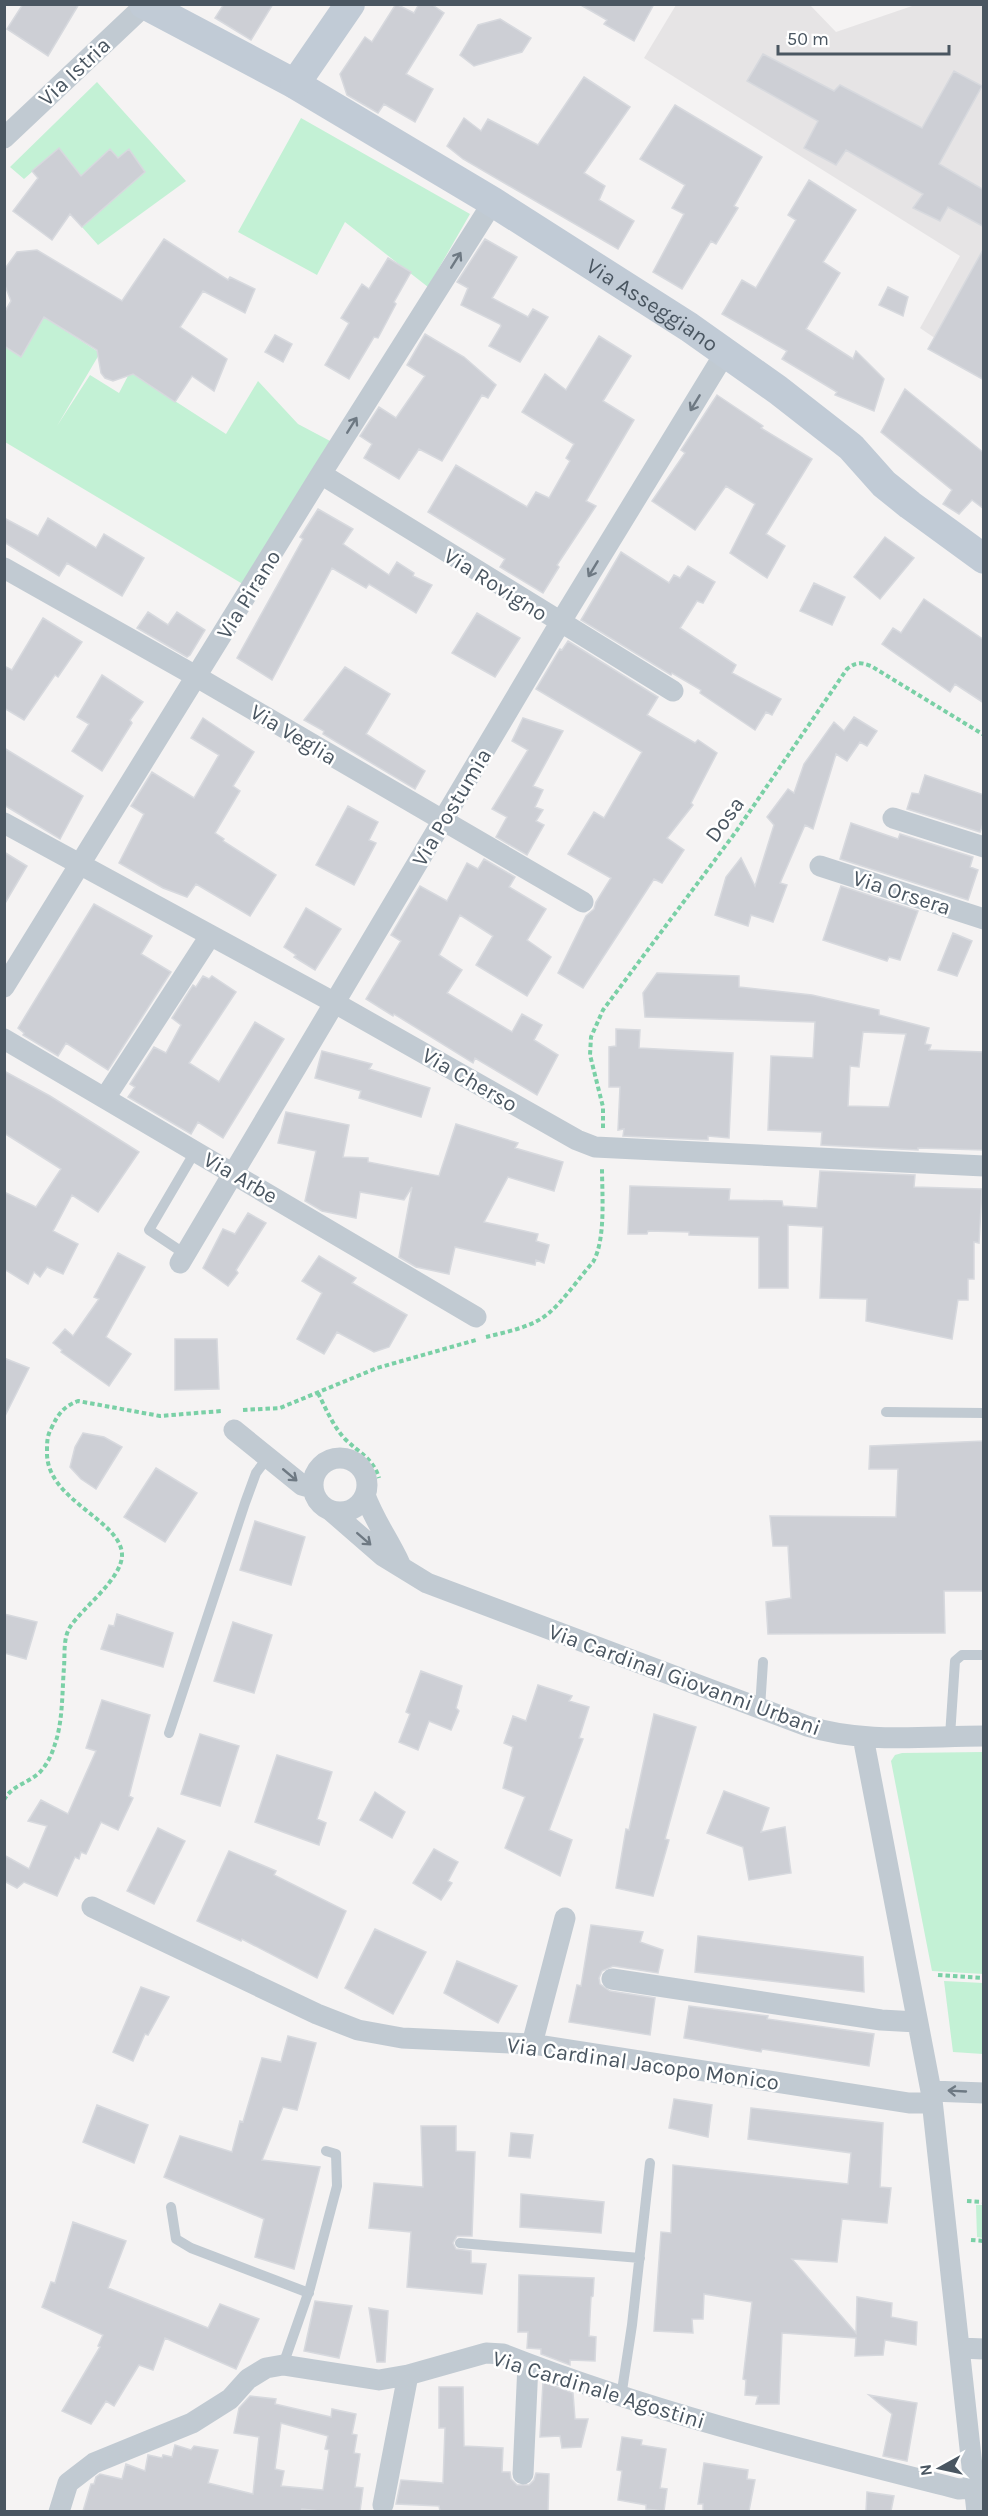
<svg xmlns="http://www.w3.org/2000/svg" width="988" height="2516" font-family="Karla,sans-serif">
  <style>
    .education { fill: #e6e4e5 }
    .green { fill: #c3f1d5 }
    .building { fill: #cdcfd5; stroke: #d7d9de; stroke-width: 1.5; fill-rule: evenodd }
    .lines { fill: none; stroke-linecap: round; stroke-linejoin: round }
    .path { stroke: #7ad0a6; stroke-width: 4; stroke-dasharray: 4.5 3; stroke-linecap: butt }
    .lane { stroke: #c1cad2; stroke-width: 10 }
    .street { stroke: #c1cad2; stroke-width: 21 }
    .secondary { stroke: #c1cbd6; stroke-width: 30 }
    .oneway { stroke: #6e7983 }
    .labels { text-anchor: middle; stroke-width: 5; stroke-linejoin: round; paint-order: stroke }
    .street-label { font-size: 22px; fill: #4a5661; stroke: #fff }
  </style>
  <rect width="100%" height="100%" fill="#f5f3f3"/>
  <path class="education" d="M676,5H810L836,32L915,5H983V371L920,328L960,256L644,58Z"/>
  <path class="green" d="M97,82L186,181L98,245L82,227L145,172L129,149L118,158L110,149L81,176L59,148L24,179L10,167Z
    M301,118L470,214L428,287L345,222L317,275L238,232Z
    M44,317L100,353L57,426L90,375L119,393L130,372L226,434L258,381L298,424L332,442L246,586L5,442L4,346Z
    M983,1752V1974L932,1971L891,1761L895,1755L902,1753Z
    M944,1981L983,1983V2054L953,2052Z
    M976,2205H983V2238L977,2237Z"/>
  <path class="building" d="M23,4H79L48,56L7,29Z
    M224,4H273L251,40L215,18Z
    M396,4L414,13L419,4H431L444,13L406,74L433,89L415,122L384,104L378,113L347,95L340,74L365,37L372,42Z
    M579,4H654L634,41L604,24L607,20Z
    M500,19L531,38L522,52L474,66L460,55L478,25Z
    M763,54L834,91L840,85L922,128L954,71L982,86L939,164L984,190V227L948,207L940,221L913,208L923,194L846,150L836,165L804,148L818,121L747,81Z
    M584,77L630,107L584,173L605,186L599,200L634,221L618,249L463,159L447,146L464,118L481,131L488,119L538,145Z
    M675,105L762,157L734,206L738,208L716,244L711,241L682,289L653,272L684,214L672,208L685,185L640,159Z
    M59,148L81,176L110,149L118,158L129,149L145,172L82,227L70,214L52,240L13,211L38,178L32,171Z
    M809,180L856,210L823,262L840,273L806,329L853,359L856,351L884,379L874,411L835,395L837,392L782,359L787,351L722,314L742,280L756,288L796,220L788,215Z
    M164,239L228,280L230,277L255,289L245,313L203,291L180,327L227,359L214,391L192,376L175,402L133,374L113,381L105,378L101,373L97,350L44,317L21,357L4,346V313L11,301L4,283V270L17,252L37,250L122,301Z
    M485,239L517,257L492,298L528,317L533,309L548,317L520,362L489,346L501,326L500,324L461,305L468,288L457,282Z
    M984,248V380L928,349Z
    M388,258L411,272L394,302L396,304L378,338L374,337L349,379L325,365L349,323L341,318L362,284L369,289Z
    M888,287L908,297L903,316L879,305Z
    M425,334L464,357L496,385L488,398L482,395L442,461L419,449L399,479L364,458L372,444L360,436L379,407L396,418L425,376L407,365Z
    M275,335L292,344L283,362L265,352Z
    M599,336L631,356L603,401L634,420L586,501L596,506L557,565L559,567L543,593L500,567L505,559L428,512L456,465L527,507L536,492L549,498L570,461L566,458L574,444L522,412L545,374L566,390Z
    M905,389L984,453V509L972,500L959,514L943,504L952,490L881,432Z
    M717,395L763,426L761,428L812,459L766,534L785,546L767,578L730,553L755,504L726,486L695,530L652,501L685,453L681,450Z
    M318,509L353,529L343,544L389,575L397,562L414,573L413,576L432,585L416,613L369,584L366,588L332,568L272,680L237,658L303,539L300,537Z
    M4,518L38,536L48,518L96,548L104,534L144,558L122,596L67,563L59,576L4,542Z
    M885,537L914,558L880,599L854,577Z
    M621,552L669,583L674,575L680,578L688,566L715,582L703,603L697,601L680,628L736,665L732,673L781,699L772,715L766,712L755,730L700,693L701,690L672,673L671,675L581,620Z
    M814,583L845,597L832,625L800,611Z
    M924,599L984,640V703L955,684L950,692L882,644L893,628L901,633Z
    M148,612L168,625L177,612L205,630L190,655L187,657L137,628Z
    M477,613L520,638L495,677L452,653Z
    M43,618L82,642L58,677L55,675L24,720L4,708V666L12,670Z
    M568,641L658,697L647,715L695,743L698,740L717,753L691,803L693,805L667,838L684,850L662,883L654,879L583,988L558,973L586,916L594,909L596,902L611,878L568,854L594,812L604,818L642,752L536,689L560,649L562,650Z
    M345,667L390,694L366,734L425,771L415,789L323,734L324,731L304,720Z
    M102,675L143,702L130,720L132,723L102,771L72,751L89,724L77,717Z
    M854,717L877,731L867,746L860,742L847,761L836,754L813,829L805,825L780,883L787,885L773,922L751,915L748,926L715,915L726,877L741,858L755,886L774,825L767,817L788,789L794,793L804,764L834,722L844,731Z
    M203,718L254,752L233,786L240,791L215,833L224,839L223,841L276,875L250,916L196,884L187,897L163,888L119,863L144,814L131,806L152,772L194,798L219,755L191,738Z
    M523,718L563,731L533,786L543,790L535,807L543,810L536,821L544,825L527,855L496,837L507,817L492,809L528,750L512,741Z
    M4,748L83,796L60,839L4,805Z
    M925,775L984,795V821L980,832L907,809L912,793L919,794Z
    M348,806L378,822L369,840L376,843L354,885L316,865Z
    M851,823L898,839L900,834L973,857L970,867L978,870L968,900L840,859Z
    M4,852L27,866L4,905Z
    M484,859L515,877L509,887L546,909L527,940L551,957L527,996L476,965L493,936L460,915L439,955L462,970L447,993L512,1032L522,1014L542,1025L534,1040L558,1055L537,1095L475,1058L473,1063L394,1014L393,1016L366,999L401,941L391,935L420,886L447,901L467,863L478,869Z
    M841,886L918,911L900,960L889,957L887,961L823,940Z
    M94,904L152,936L141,954L171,972L108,1070L66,1043L58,1056L23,1035L24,1033L18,1028Z
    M306,908L341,929L315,970L294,957L296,955L284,947Z
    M953,933L972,941L957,976L938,970Z
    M657,973L739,976V987L812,995L879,1010V1015L929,1028L925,1044L931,1045L929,1050L984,1052V1150L918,1148V1150L821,1145L822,1132L768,1130L771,1056L813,1058L815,1022L645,1017L643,993ZM863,1032L906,1034L889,1107L848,1106L850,1066L859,1067Z
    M203,976L209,979L212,976L236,992L189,1063L219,1082L255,1022L284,1039L223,1138L198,1122L191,1134L128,1097L135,1087L130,1084L154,1047L166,1053L181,1025L172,1018L193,985L196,987Z
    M616,1029L640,1030L639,1048L733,1053L729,1138L708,1136V1140L623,1136L624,1129L618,1130L620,1087H609V1047L616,1046Z
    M322,1051L372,1064L369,1069L430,1088L421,1117L359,1098L361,1091L315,1078Z
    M4,1071L50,1096L139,1152L98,1212L72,1195L53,1231L78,1244L63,1274L47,1267L40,1277L34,1272L28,1284L4,1269V1192L36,1207L61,1169L4,1133Z
    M286,1112L349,1125L343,1157L368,1158V1162L439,1176L456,1124L518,1143L515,1148L563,1162L554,1191L508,1177L484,1222L538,1234L536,1241L549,1245L544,1263L536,1260L535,1265L455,1247L449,1274L416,1267L399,1257L412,1187L404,1200L360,1192L356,1218L322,1211L305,1201L316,1151L278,1143Z
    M820,1171L915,1175L914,1187L982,1189L979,1243L974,1242V1279H968V1300H958L952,1339L866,1321L867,1299L820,1298L823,1227L788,1225V1288H759V1237L689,1235V1232L648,1231L647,1234H628L630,1186L730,1189L729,1200L782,1201L783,1206L817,1208Z
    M248,1213L266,1223L236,1270L238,1273L228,1286L203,1268L223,1229L235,1234Z
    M118,1253L145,1267L106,1337L131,1354L109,1386L61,1352L62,1350L53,1343L65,1329L73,1336L99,1299L94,1297Z
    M319,1256L356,1278L352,1283L407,1315L389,1347L374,1352L337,1332L324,1354L297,1339L322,1293L302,1281Z
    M175,1339H217L219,1389L175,1390Z
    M4,1358L29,1368L4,1418Z
    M83,1433L104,1437L122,1447L96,1489L81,1479L70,1467L75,1447Z
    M984,1441V1591H944L945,1633L768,1634L766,1602L791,1598L788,1546H773L770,1516L896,1517L898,1469H869L870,1446Z
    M156,1468L197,1493L165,1542L124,1517Z
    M255,1521L305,1537L291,1585L240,1570Z
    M4,1614L37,1622L26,1659L4,1653Z
    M117,1614L173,1633L163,1667L101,1649L109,1625L114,1626Z
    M233,1622L272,1635L254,1693L214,1681Z
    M421,1671L462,1686L456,1708L459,1711L451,1730L429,1721L418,1750L399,1742L410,1714L406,1712Z
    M538,1685L572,1696L569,1701L589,1707L579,1738L583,1739L549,1830L572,1840L560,1876L505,1848L525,1797L503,1788L513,1747L504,1743L513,1716L526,1721Z
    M102,1700L150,1715L129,1796L133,1798L118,1830L101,1822L86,1854L81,1852L79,1859L75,1857L57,1896L24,1882L17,1888L4,1881V1855L29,1869L47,1826L28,1821L41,1800L68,1814L96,1751L86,1748Z
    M654,1714L696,1727L665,1839L669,1840L653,1896L616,1888L626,1829L629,1830Z
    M200,1734L239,1746L220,1806L181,1794Z
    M277,1755L332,1772L317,1819L326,1823L319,1845L255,1822Z
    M724,1791L769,1808L761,1832L785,1827L791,1873L749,1880L743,1847L707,1833Z
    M375,1792L405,1812L392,1838L360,1820Z
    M158,1828L185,1841L154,1904L127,1891Z
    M434,1849L458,1862L448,1881L452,1883L441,1900L413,1883Z
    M229,1851L276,1871L274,1875L346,1911L317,1978L242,1939L241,1941L197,1921Z
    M591,1925L643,1932L640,1942L663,1950L658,1973L613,1966L602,1971L599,1978L600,1984L610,1991L655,1998L650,2035L569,2022L577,1985L581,1986Z
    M375,1929L426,1952L393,2014L345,1988Z
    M698,1936L863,1957L864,1992L695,1972Z
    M457,1961L517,1986L498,2023L444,1993Z
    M141,1987L169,1997L148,2035L145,2034L133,2061L113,2052Z
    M689,2006L768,2016L767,2019L874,2034L869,2066L762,2049L761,2052L684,2038Z
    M288,2036L316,2043L297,2110L283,2107L262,2160L320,2167L294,2269L255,2257L264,2219L164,2177L180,2136L232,2152L240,2121L243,2122L262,2058L281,2062Z
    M674,2099L712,2105L708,2137L669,2128Z
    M97,2105L148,2125L134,2163L83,2142Z
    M751,2108L883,2123L880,2187L891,2188L887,2223L842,2219L837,2262L792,2259L856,2333L857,2297L892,2303L891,2317L917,2322L916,2345L885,2340L883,2355L855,2356L856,2338L782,2333L779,2404H756L758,2396L745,2395L746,2380L743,2379L752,2302L704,2294L703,2319H692L693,2333L654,2331L661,2232L671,2233L673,2165L848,2184L851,2153L748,2139Z
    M421,2126H456V2151L475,2152L472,2236H457L453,2243L456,2249L471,2251V2263L486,2264L482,2294L407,2287L411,2232L369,2228L374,2183L423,2187Z
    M511,2133L533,2135L530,2158L509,2156Z
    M521,2194L604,2202L601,2233L520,2227Z
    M73,2222L126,2241L108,2288L208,2328L220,2304L259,2319L236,2369L165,2338L153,2370L139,2365L114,2406L106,2401L91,2424L62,2411L100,2347L98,2346L103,2335L42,2307L51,2282L55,2283Z
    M519,2275L594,2278L593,2296L591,2297L589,2336L596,2337L595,2361L570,2360V2365L541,2354V2349L527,2348L528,2332H518Z
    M315,2301L352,2306L339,2358L304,2351Z
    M369,2308L388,2311L385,2362H377Z
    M543,2382L573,2393L575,2419H588L581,2447L562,2448L560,2436L540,2437Z
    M439,2387H463L464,2446L503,2448L502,2472H510L511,2479L517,2485H529L534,2480L536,2473L549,2474L548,2511H440L439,2506L396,2504L401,2480L443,2483L445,2428H439Z
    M869,2395L917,2403L907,2461L883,2456L892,2414Z
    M250,2396L276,2399L275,2404L331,2417L332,2409L356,2414L352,2434L357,2435L354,2453L360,2454L355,2487L363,2488L360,2511H320L302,2509L301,2511H83L91,2484H94L96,2477L100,2474L122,2479L126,2464L145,2471L148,2455L162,2458L163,2455L172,2457L175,2445L191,2450L194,2446L218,2450L208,2483L253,2494L259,2437L234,2433L239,2408ZM281,2423L328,2436L325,2449L329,2450L323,2490L281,2486L284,2471L275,2469Z
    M622,2437L642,2440L641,2445L666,2449L660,2488L667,2489L664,2511L646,2509V2505L618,2500L622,2471L617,2470Z
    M704,2463L748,2470L747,2479L755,2480L749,2511H703V2504H698Z
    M867,2492L894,2496L891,2511H866Z"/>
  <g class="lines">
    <path class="path" d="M603,1128V1107L590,1055L591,1037L603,1010L735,833L847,669C856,662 861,662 871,666L984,735
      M486,1337C506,1332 533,1327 549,1313C565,1299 579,1278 593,1262C606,1240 602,1194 602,1169
      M318,1393C326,1409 333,1426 345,1439C359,1453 373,1458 379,1478
      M243,1410L280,1408L377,1368L476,1340
      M4,1800C12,1785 29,1783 40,1772C47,1765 52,1754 55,1744C63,1721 62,1692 64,1667C65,1655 63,1638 70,1627C83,1607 123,1578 122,1554C120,1519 45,1500 47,1451C47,1443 47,1436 51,1429C58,1414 63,1407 78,1401L160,1416L221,1411
      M938,1975L984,1978
      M967,2201L984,2202
      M971,2240L984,2241"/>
    <path class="lane" d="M185,1254L149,1230L196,1150
      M886,1412L984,1413
      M760,1708L763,1662
      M169,1733L245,1503L256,1473L268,1457
      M950,1736L955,1661L962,1655H984
      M171,2207L176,2239L191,2248L309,2293
      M460,2243L640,2258
      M283,2365L310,2288L337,2186L336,2154L326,2151
      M621,2397L632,2325L650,2163"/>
    <path class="street" d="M4,138L145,5
      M321,474L673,691
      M4,568L185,670L583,902
      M893,818L984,847
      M4,823L335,1003L577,1140L595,1147L984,1166
      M820,866L984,919
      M4,987L321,474L493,202
      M4,1039L476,1317
      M105,1098L210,936
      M180,1263L560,623L725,353
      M234,1430L302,1485L313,1488
      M313 1485a27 27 0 1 1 54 0a27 27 0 1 1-54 0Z
      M365,1495C374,1520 389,1540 400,1564
      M330,1510L383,1556L427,1583L807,1726C864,1744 924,1736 984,1736
      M863,1737L931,2091L977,2512
      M92,1907L317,2014L358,2030L402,2038L532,2044L909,2103H932
      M612,1979L881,2020L917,2022
      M532,2044L565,1918
      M931,2091L984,2093
      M960,2348L984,2349
      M523,2474L528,2364
      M383,2505L408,2375
      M59,2512L68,2483L94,2463L192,2423L230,2399L248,2379L266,2368L283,2365L379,2380L408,2375L486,2353L503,2354C651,2412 805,2450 959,2489L984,2487"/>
    <g class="secondary">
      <path id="s1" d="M144,4L295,84L493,202L689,327L778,390L851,447L884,484L910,505L984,559"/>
      <path d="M295,84L350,4"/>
    </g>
  </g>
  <defs><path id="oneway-shaft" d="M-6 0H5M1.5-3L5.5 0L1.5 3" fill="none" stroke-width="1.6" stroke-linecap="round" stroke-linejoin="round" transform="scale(1.5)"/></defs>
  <g class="oneway">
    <use href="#oneway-shaft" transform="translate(456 260) rotate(-58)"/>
    <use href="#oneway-shaft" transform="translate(695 403) rotate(121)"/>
    <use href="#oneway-shaft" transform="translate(352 425) rotate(-58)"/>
    <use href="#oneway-shaft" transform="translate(593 569) rotate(121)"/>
    <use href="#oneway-shaft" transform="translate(290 1475) rotate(40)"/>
    <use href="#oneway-shaft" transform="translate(364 1539) rotate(41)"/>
    <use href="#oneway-shaft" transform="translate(957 2091) rotate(-177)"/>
  </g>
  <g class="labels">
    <g class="street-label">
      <text transform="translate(74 71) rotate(-43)" y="8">Via Istria</text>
      <text dy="8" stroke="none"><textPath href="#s1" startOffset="591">Via Asseggiano</textPath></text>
      <text transform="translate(496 584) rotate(32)" y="8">Via Rovigno</text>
      <text transform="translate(248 594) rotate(-58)" y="8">Via Pirano</text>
      <text transform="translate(294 734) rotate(31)" y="8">Via Veglia</text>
      <text transform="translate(451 807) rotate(-59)" y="8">Via Postumia</text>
      <text transform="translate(724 819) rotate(-54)" y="8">Dosa</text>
      <text transform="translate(902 892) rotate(18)" y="8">Via Orsera</text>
      <text transform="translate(470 1079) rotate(30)" y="8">Via Cherso</text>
      <text transform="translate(241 1177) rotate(30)" y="8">Via Arbe</text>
      <text transform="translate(685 1679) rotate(20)" y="8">Via Cardinal Giovanni Urbani</text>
      <text transform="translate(643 2063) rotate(8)" y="8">Via Cardinal Jacopo Monico</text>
      <text transform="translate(599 2389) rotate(17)" y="8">Via Cardinale Agostini</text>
    </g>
  </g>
  <rect width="988" height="2516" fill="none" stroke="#4a5661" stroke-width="12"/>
  <g transform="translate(940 2468) rotate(262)" stroke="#ffffff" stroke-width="4.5" paint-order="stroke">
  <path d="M0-4.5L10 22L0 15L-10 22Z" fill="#4a5661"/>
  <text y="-9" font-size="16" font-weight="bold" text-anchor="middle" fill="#4a5661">N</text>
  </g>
  <path d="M778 45v9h171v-9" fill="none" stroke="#4a5661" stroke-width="3"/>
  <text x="787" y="45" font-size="18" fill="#4a5661" stroke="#ffffff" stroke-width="4.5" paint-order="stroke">50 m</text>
</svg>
